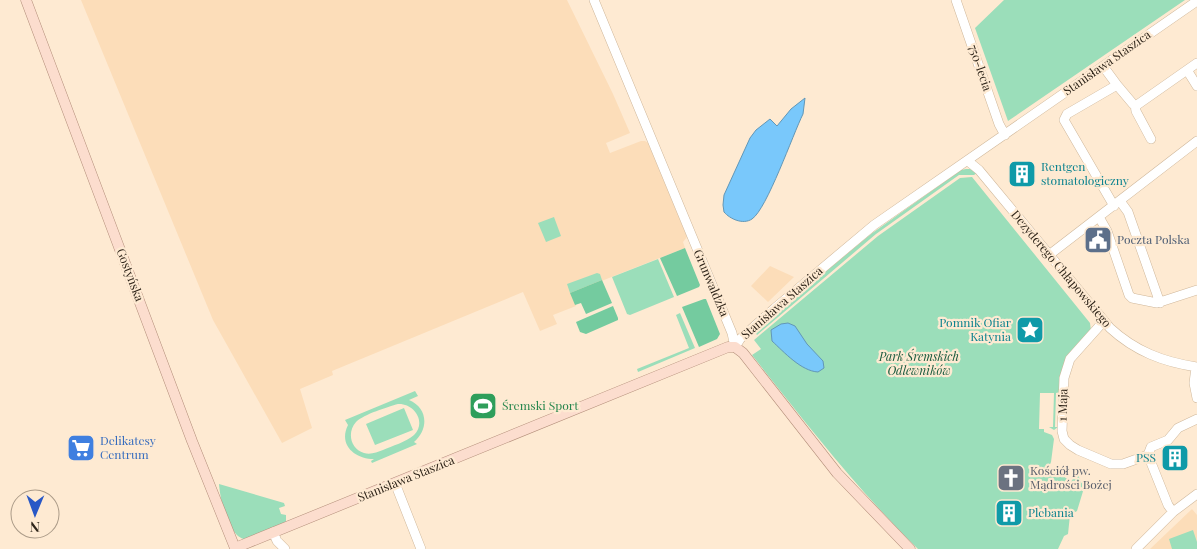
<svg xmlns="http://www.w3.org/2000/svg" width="1197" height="549" font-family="'Playfair Display',serif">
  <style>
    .built { fill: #fcddb9 }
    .green { fill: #9bdeba; fill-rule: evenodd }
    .forest { fill: #74cb9f }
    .water { fill: #79c8fb; stroke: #6297b7 }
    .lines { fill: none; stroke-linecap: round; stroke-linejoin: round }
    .minor-casing { stroke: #cfb79a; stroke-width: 10 }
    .major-casing { stroke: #b38e7a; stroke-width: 11 }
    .minor { stroke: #fff; stroke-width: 9 }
    .major { stroke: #fcddce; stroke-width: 10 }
    .labels { text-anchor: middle; stroke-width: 4.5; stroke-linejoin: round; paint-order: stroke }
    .street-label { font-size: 12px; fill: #2e2419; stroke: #feead2 }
    .culture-label { font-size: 12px; fill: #0d838f; stroke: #feead2; text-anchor: start }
    .service-label { font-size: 12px; fill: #4e5e75; stroke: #feead2; text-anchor: start }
    .park-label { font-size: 12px; font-style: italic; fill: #17593d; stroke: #feead2 }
    .leisure-label { font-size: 12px; fill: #27864d; stroke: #feead2; text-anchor: start }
    .shop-label { font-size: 12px; fill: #366cbe; stroke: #feead2; text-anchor: start }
    .worship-label { font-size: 12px; fill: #5b616d; stroke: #feead2; text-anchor: start }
  </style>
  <rect width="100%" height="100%" fill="#feead2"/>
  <path class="built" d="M81,0H567L613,94L630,133L606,143L610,153L641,141H645L648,143L687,237L683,242L685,248L571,293L576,306L553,315L557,324L540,331L523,292L332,371L333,375L300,389L312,428L282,443L213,320Z
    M770,266L794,277L768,302L751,286Z
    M1192,509L1197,515V549H1150Z"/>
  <path class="green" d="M1004,0H1185L1008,121L975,28Z
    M966,169H970L977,173L974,175H959L876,234L757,335L754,331L871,234L961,170Z
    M972,177L1090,323L1091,331C1070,354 1060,359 1060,392L1056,393L1055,427H1058L1054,430L1049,427H1053L1054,393H1040L1039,429H1044V432L1052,435L1054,439L1051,462L1048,469L1072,481L1074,475H1078L1084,488L1077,511L1070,515L1068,534L1064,536L1058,549H918C857,489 805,422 752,355L761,349L754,340L878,236L960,178Z
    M554,217L561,236L546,242L538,223Z
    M658,259L674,297L630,315L627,314L612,277Z
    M597,273L600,274L602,280L570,293L567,284Z
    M680,313L695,348L638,372L637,369L689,348L676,315Z
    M415,391L418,396L409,400C428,408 429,429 414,442L417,444L372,463L371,461L374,459C355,459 338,445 348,425L345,420ZM398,404C414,403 427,422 414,435C406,442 392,446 383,450C377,452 371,455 364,453C350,449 347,432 356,422C364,414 388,407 398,404Z
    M404,408L413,430L375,445L366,424Z
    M219,484L284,503L285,506L279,508L281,514L286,515V521L284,524L244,539C228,535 220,499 219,484Z
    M1193,530L1197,542V549H1172L1169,539Z"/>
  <path class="forest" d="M685,248L700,285L699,287L677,296L660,258Z
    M602,280L612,303L586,314L581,303L575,305L570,293Z
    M704,299H706L720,334L717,339L699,347L682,307Z
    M613,306L618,318V320L586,334L580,332L576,322Z"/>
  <path class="water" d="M805,98L803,114C793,134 767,209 752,219C743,225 730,219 724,212L723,205L724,195L750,138L756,130L770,119L777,126L791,109Z
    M788,323L795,326L807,344L823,361L824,368L818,372C801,371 784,352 772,341L771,330L781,324Z"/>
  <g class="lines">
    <defs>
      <path id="minor" d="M594,0L732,333L735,347
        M956,0L999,124L1005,135
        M1103,66L1117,85L1067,114L1064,120L1114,206
        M1187,70L1197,86
        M1117,85L1133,104L1137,105L1197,63
        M1135,105L1136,111L1151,139
        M968,161L979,170L1110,328C1135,351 1163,362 1197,367
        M1120,201L1128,212L1160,303
        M1099,217L1107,231L1129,295L1132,298L1157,303L1197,290
        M1049,255L1197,141
        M1103,322L1070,359L1064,378L1062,431L1064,439L1070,445L1078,450L1111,464H1123L1148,455
        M735,347L740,339L775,308L874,225L1197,1
        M1196,367L1194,383L1197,398
        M395,483L421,549
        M1173,512L1168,505L1148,455L1151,447L1168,440L1178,428L1197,419
        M273,532L277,541L285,549
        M1136,549L1173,512L1197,494"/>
      <path id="major" d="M26,0L192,441L235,548L728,347H735L743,353L837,473L910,549"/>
    </defs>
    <use href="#minor" class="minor-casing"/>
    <use href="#major" class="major-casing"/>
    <use href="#minor" class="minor"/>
    <use href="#major" class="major"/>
  </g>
  <defs>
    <symbol id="building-square" viewBox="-11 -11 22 22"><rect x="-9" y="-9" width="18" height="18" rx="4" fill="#0f9aa8" stroke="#feead2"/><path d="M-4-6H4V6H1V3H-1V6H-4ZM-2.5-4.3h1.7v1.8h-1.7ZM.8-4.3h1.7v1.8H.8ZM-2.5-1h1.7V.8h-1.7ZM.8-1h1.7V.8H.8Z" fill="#fff"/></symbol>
    <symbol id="civic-square" viewBox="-11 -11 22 22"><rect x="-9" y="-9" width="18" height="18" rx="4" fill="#5c6f8a" stroke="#feead2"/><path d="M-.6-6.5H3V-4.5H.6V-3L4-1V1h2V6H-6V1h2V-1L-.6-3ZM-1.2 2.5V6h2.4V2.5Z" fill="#fff"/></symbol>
    <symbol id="sight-square" viewBox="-11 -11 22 22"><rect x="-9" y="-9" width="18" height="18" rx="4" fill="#0f9aa8" stroke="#feead2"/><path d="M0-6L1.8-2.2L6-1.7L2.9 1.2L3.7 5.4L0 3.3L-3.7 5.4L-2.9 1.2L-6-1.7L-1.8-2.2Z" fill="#fff"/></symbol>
    <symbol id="stadium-square" viewBox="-11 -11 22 22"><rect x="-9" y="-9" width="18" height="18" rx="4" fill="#2e9e5b" stroke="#feead2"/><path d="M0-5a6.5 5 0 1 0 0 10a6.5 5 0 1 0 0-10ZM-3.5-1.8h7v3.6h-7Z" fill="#fff"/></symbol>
    <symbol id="supermarket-square" viewBox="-11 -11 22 22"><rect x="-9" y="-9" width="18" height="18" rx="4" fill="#3f7fe0" stroke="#feead2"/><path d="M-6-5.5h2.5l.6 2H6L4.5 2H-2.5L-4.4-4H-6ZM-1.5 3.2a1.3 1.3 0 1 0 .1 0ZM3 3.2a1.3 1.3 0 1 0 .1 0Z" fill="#fff"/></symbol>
    <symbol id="church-square" viewBox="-11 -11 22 22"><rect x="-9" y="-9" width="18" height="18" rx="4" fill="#6b7280" stroke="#feead2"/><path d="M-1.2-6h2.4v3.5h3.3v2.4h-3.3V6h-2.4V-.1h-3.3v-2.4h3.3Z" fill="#fff"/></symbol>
  </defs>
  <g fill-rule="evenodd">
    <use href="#building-square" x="1006" y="158" width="32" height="32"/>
    <use href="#civic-square" x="1082" y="224" width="32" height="32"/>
    <use href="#sight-square" x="1014" y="314" width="32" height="32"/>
    <use href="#stadium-square" x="467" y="390" width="32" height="32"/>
    <use href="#supermarket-square" x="65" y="432" width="32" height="32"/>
    <use href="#building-square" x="1159" y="442" width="32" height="32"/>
    <use href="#church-square" x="995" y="462" width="32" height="32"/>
    <use href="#building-square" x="993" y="497" width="32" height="32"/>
  </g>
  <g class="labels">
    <g class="street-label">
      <text transform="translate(1107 63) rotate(-35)" y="4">Stanisława Staszica</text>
      <text transform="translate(980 68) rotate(71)" y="4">750-lecia</text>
      <text transform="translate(1061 269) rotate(50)" y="4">Dezyderego Chłapowskiego</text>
      <text transform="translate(130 275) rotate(69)" y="4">Gostyńska</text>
      <text transform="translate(711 283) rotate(67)" y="4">Grunwaldzka</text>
      <text transform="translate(782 303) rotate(-41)" y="4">Stanisława Staszica</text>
      <text transform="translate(1063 405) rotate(-88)" y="4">1 Maja</text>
      <text transform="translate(406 479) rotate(-22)" y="4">Stanisława Staszica</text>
    </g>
    <g class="culture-label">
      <text x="1041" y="171">Rentgen<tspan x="1041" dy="14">stomatologiczny</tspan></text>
      <text x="1011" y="327" text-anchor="end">Pomnik Ofiar<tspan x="1011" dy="14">Katynia</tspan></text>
      <text x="1156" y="462" text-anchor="end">PSS</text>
      <text x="1028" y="517">Plebania</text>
    </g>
    <g class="service-label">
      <text x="1117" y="244">Poczta Polska</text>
    </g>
    <g class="park-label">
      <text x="919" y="361">Park Śremskich<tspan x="919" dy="14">Odlewników</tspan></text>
    </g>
    <g class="leisure-label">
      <text x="502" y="410">Śremski Sport</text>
    </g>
    <g class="shop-label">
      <text x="100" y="445">Delikatesy<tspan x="100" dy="14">Centrum</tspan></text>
    </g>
    <g class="worship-label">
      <text x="1030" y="475">Kościół pw.<tspan x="1030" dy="14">Mądrości Bożej</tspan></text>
    </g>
  </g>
  <g transform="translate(35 514) rotate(181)"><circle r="24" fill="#feead2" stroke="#ab9b88"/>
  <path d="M0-4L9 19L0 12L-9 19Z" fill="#2958c6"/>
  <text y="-8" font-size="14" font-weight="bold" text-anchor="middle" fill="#2e2419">N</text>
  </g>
</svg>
